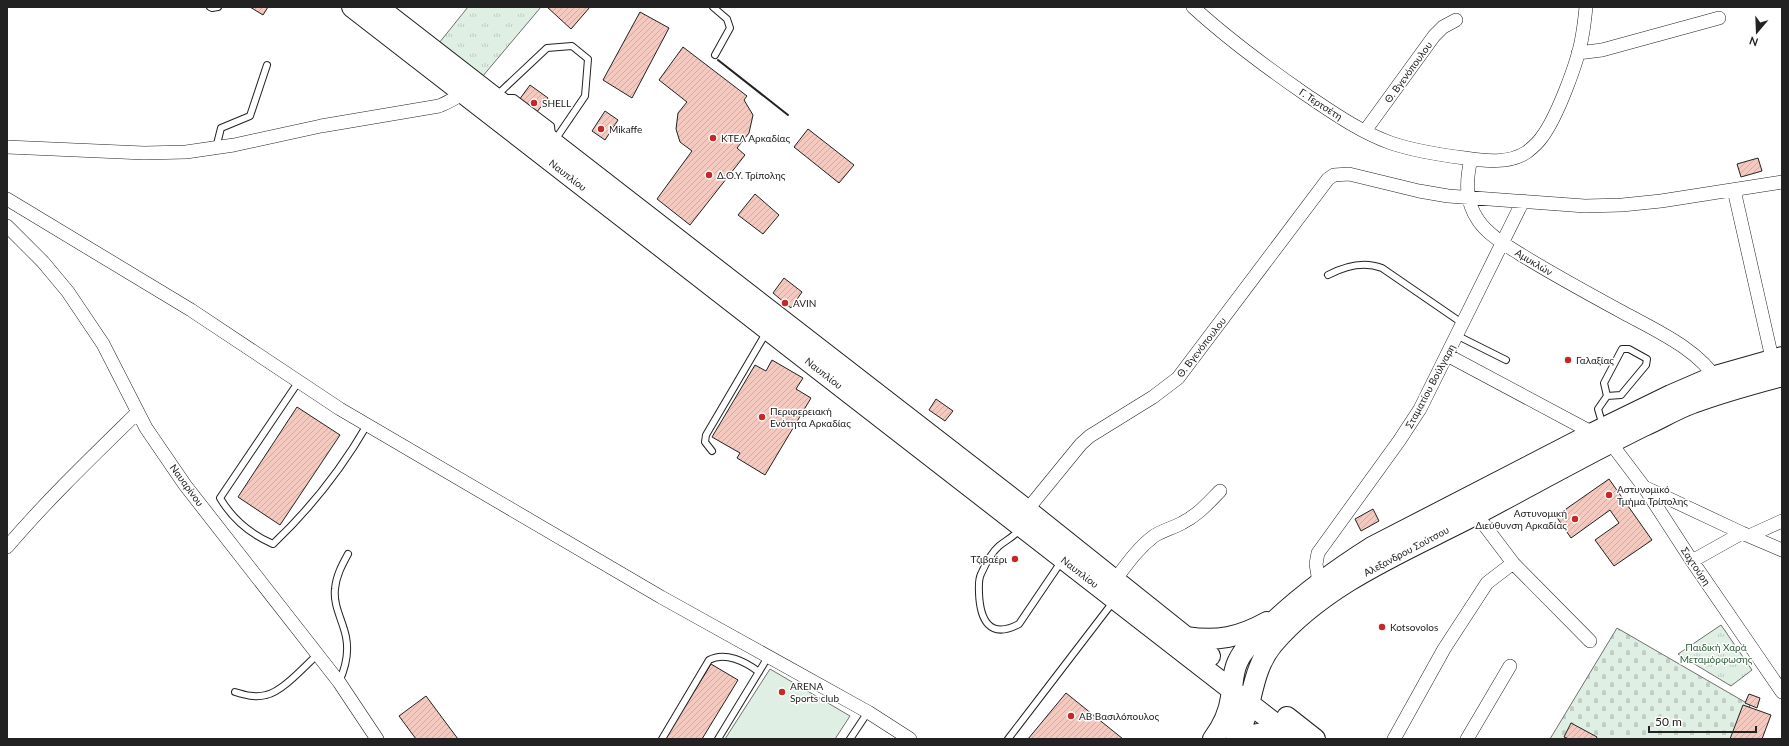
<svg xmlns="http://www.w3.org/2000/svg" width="1789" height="746" font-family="Lato,sans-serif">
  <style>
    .grass { fill: url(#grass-tufts); stroke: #6f6f6f }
    .cemetery { fill: url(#cemetery-stones); stroke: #6f6f6f }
    .pitch { fill: #e0efe3; stroke: #6f6f6f }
    .building { fill: url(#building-hatch); stroke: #222 }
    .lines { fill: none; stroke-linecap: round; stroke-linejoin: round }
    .lane-casing { stroke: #222; stroke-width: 8 }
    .street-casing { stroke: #222; stroke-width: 14 }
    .primary-casing { stroke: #222; stroke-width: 22 }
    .lane { stroke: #fff; stroke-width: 6 }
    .street { stroke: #fff; stroke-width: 13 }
    .primary { stroke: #fff; stroke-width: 20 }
    .wall { stroke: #222; stroke-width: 2 }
    .poi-dot { fill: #c62828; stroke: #fff; stroke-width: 1.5 }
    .labels { text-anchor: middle; stroke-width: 3; stroke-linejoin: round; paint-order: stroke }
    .street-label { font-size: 10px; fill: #222; stroke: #fff }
    .poi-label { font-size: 10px; fill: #222; stroke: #fff; text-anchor: start }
    .park-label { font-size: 10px; fill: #2f5e38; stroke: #fff }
  </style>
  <defs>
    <pattern id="grass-tufts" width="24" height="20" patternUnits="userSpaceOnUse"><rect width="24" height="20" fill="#e0efe3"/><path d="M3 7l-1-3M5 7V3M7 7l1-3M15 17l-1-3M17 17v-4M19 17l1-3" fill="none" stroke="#c0cdc2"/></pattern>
    <pattern id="cemetery-stones" width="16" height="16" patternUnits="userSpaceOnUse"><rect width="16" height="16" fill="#e0efe3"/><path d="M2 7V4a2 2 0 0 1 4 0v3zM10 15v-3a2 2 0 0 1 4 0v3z" fill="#c0cdc2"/></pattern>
    <pattern id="building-hatch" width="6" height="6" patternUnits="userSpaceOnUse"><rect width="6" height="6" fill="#f3c9c0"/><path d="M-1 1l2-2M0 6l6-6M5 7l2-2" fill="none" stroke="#d0aca5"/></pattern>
  </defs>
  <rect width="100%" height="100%" fill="#fff"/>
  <path class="grass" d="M468,7H541L482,77L439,43Z
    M1721,625L1752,670L1731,686L1678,654Z"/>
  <path class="cemetery" d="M1617,628L1750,705L1739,739H1550Z"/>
  <path class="pitch" d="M770,669L850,716L835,739H725Z"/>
  <path class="building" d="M250,7H268L263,15Z
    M547,7H590L571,29Z
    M640,12L669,28L632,98L603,80Z
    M683,47L747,96L744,100L753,115L749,133L737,148L745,155L690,225L657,199L692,151L680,142L676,129L678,113L687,102L659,80Z
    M530,85L548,98L536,113L519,100Z
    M605,111L618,120L605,140L592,131Z
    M808,129L854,165L839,183L794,147Z
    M1758,158L1762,171L1741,177L1737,164Z
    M755,194L779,215L763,234L738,215Z
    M784,278L802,292L791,308L773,293Z
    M772,360L803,378L796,389L811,398L765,475L737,458L740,453L712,437L755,365L766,371Z
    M936,399L953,411L945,421L929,410Z
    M297,407L340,435L280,525L238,497Z
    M1609,479L1652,540L1614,566L1595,540L1619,523L1610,510L1571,538L1556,516Z
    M1373,509L1379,521L1361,531L1355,519Z
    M711,664L738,680L702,739H665Z
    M1066,693L1123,739H1028Z
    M1749,694L1760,698L1757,708L1745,703Z
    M426,696L458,739H416L399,716Z
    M1743,705L1771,715L1762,739H1730Z
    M1571,723L1597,737L1596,739H1569L1564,737Z"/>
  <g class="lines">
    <defs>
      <path id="lane" d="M210,7L212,8L218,7
        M713,7L727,19L730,28L715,55
        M497,95L547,48L572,46L588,59L585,96L555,140
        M503,98H514L551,126L552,136
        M216,148L221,128L250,116L267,65
        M1328,275C1345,266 1364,261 1382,268L1462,323
        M1456,335L1506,360
        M299,381L220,498C233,520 250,534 273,544C311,508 341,470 367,425
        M1603,426L1598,409L1607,396L1621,395L1646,365L1647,359L1629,349H1622L1604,383L1607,396
        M712,451L705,442L706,435L766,333
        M1020,529C1014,537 1006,540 999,546C991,553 985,565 981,574C978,580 979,587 979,593C980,619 989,640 1019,624L1061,562
        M339,682C345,669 349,652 346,637C343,621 333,606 335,589C336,576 342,565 348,554
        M235,692C245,695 255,698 266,695C282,692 304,667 317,655
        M662,739L709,660C725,651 746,662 759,672
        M718,739L768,657
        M850,739L868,712
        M1008,739L1113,602"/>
      <path id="street" d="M1193,7C1228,39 1266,67 1305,94C1332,112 1360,132 1391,143C1415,151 1440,155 1465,158C1485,161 1509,164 1527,152C1532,148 1538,143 1542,137C1557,117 1578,62 1582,37C1584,27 1585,17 1586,7
        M1578,53L1602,50L1719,18
        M1365,131L1434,36L1443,27L1456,20
        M7,147L144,153L186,152L234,145L321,126L439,106C450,101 460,97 467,88
        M1471,159C1466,180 1465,201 1478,220C1488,235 1506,245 1520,254C1554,275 1589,294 1624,313C1655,330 1700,350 1718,382
        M1734,190L1774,367
        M7,199L191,310L340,409L661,597L868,712L910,739
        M7,226L43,262L68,292L103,344L146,428L185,485L339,682L377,739
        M1447,355L1593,433L1616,450L1644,487L1692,561L1782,692
        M1644,487L1742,533L1692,561
        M1027,510L1081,444L1090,436L1153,397L1178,378L1328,179L1334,175L1349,174L1419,191L1448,196L1585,206L1622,205L1661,201L1782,182
        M1476,514L1513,563L1590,641
        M1742,533L1782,550
        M1749,536L1782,521
        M7,547C48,499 93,456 138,412
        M1115,580C1127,564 1138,548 1154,536C1163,530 1173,528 1182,523C1198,515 1208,503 1220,491
        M1319,582L1316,564L1318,553L1399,441L1420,409L1523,201
        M1394,739L1444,649L1487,583L1513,563
        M1467,739L1510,666"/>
      <path id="primary" d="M352,7L1295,739
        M378,7L1027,510L1210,656
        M1187,637C1217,642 1240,637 1267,622
        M1287,717L1315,739
        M1213,739C1222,727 1229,713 1231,697C1233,685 1232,673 1238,661C1244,648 1257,637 1268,627C1300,596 1334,571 1372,547L1593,433L1671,395L1715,376L1782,357
        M1236,739C1254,708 1249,673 1273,644C1326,582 1406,551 1477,514C1532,485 1587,454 1644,426C1660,419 1676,409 1693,403C1722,392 1752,384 1782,376
        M1244,739C1259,730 1275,733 1291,738"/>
    </defs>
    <use href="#lane" class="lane-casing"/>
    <use href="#street" class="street-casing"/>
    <use href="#primary" class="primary-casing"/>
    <use href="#lane" class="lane"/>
    <use href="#street" class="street"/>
    <use href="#primary" class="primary"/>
    <path class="wall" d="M718,60L788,115"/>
  </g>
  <g class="poi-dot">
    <circle cx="534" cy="103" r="4"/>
    <circle cx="601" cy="129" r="4"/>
    <circle cx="713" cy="138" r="4"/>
    <circle cx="709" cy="175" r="4"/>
    <circle cx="785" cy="303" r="4"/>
    <circle cx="1568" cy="360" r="4"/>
    <circle cx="762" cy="417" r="4"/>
    <circle cx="1609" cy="495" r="4"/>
    <circle cx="1575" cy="519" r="4"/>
    <circle cx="1015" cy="559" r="4"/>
    <circle cx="1382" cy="627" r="4"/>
    <circle cx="782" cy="692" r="4"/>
    <circle cx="1071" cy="716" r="4"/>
  </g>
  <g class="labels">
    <g class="street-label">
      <text transform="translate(1408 72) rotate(-54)" y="4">Θ. Βγενόπουλου</text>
      <text transform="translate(1321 104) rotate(33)" y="4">Γ. Τερτσέτη</text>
      <text transform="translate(568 175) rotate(38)" y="4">Ναυπλίου</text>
      <text transform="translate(1534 262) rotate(31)" y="4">Αμυκλών</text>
      <text transform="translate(1201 347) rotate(-52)" y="4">Θ. Βγενόπουλου</text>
      <text transform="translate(824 373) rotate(38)" y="4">Ναυπλίου</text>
      <text transform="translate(1430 386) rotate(-62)" y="4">Σταματίου Βούλγαρη</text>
      <text transform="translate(187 485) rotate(54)" y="4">Ναυαρίνου</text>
      <text transform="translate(1406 551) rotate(-28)" y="4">Αλεξανδρου Σούτσου</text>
      <text transform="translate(1696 566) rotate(56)" y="4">Σαχτούρη</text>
      <text transform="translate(1080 572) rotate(38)" y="4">Ναυπλίου</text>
    </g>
    <g class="poi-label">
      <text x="542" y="107">SHELL</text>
      <text x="609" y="133">Mikaffe</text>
      <text x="721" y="142">ΚΤΕΛ Αρκαδίας</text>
      <text x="717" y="179">Δ.Ο.Υ. Τρίπολης</text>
      <text x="793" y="307">AVIN</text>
      <text x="1576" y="364">Γαλαξίας</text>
      <text x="770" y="415">Περιφερειακή<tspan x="770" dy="12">Ενότητα Αρκαδίας</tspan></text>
      <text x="1617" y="493">Αστυνομικό<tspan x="1617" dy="12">Τμήμα Τρίπολης</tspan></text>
      <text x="1567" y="517" text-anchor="end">Αστυνομική<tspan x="1567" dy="12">Διεύθυνση Αρκαδίας</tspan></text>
      <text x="1007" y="563" text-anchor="end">Τζιβαέρι</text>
      <text x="1390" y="631">Kotsovolos</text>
      <text x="790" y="690">ARENA<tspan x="790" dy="12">Sports club</tspan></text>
      <text x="1079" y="720">ΑΒ Βασιλόπουλος</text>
    </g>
    <g class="park-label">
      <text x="1716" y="651">Παιδική Χαρά<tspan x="1716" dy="12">Μεταμόρφωσης</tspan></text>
    </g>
  </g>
  <rect width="1789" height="746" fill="none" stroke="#222222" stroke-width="16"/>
  <g transform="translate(1757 32) rotate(199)" stroke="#ffffff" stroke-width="3" paint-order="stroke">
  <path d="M0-3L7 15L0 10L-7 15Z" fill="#222222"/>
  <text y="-6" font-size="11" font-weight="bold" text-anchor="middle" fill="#222222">N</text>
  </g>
  <path d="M1649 726v6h107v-6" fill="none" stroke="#222222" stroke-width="2"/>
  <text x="1655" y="726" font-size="12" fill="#222222" stroke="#ffffff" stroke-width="3" paint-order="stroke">50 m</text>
</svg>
